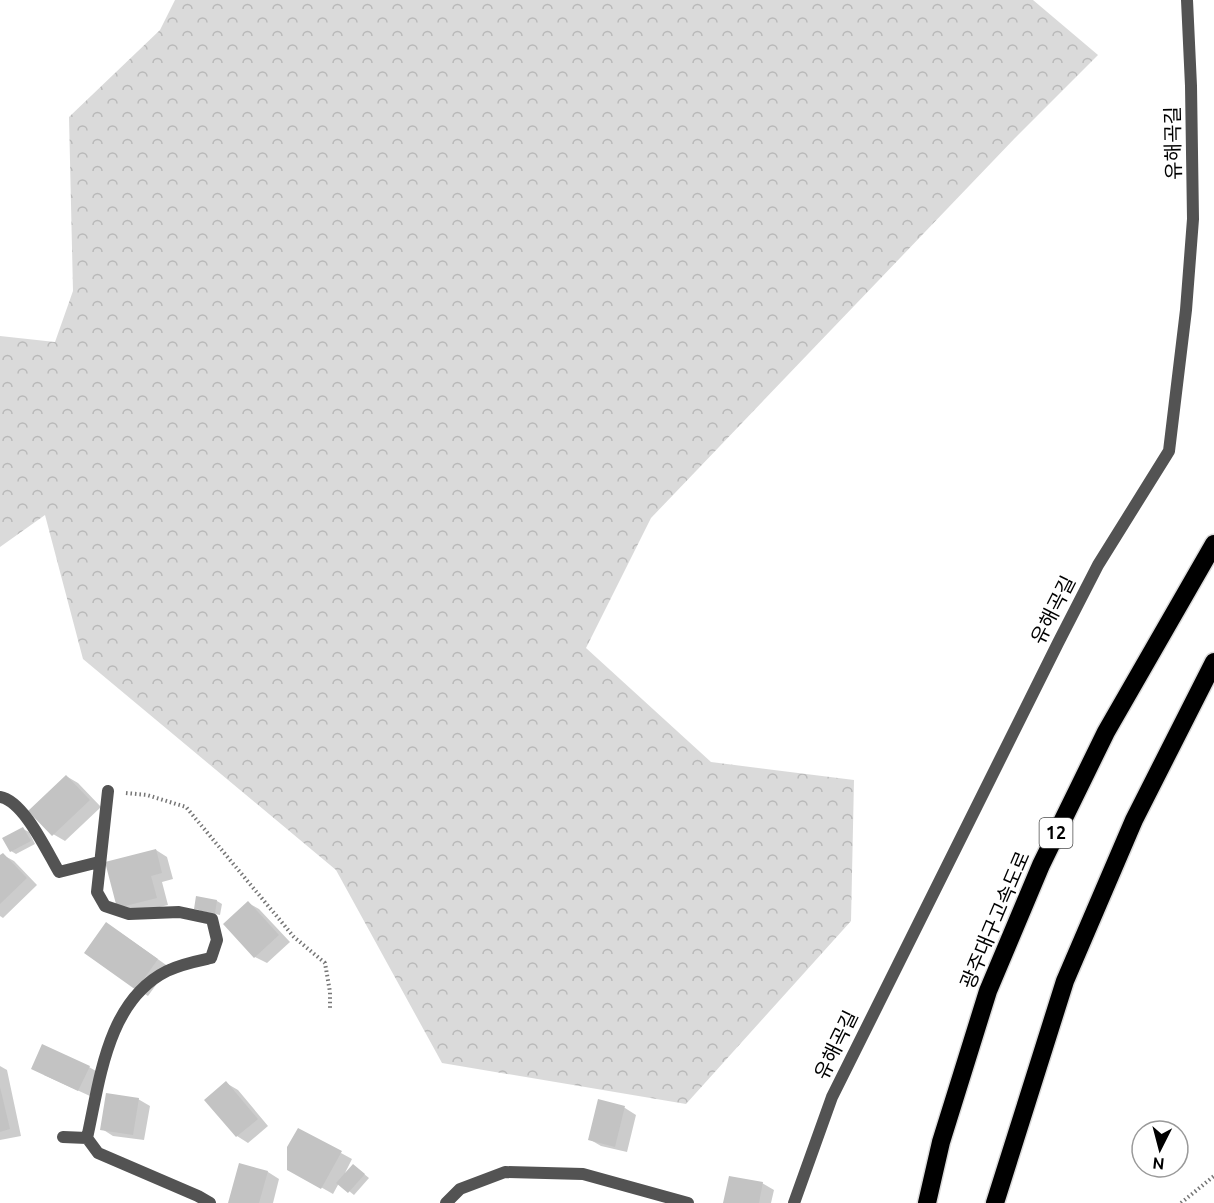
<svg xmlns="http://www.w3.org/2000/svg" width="1214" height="1203" font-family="Ubuntu,'Noto Sans KR',sans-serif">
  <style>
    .forest { fill: url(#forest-crowns) }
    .shadow { fill: #0003 }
    .building { fill: #c3c3c3 }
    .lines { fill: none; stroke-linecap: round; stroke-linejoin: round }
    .motorway-casing { stroke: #dbdbdb; stroke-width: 21 }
    .path { stroke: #757575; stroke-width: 4; stroke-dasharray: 1.5 3; stroke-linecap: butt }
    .minor { stroke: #535353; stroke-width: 12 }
    .motorway { stroke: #000; stroke-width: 18 }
    .labels { text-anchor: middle; stroke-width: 5; stroke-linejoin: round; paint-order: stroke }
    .shield { fill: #fff; stroke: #4c4c4c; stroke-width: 1.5 }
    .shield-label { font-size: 18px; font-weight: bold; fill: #000 }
    .street-label { font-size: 20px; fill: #000; stroke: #fff }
  </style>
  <defs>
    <pattern id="forest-crowns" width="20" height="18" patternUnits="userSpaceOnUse" patternTransform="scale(1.5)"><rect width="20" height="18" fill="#dadada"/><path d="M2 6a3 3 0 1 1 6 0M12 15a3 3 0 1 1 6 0" fill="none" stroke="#b9b9b9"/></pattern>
  </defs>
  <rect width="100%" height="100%" fill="#fff"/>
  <path class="forest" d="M175,0H1033L1098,55L1015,138L651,518L586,648L711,762L854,780L851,921L686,1104L442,1063L336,870L83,659L45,515L0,547V336L55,342L73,291L69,117L160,30Z"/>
  <path class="shadow" d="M66,776L78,783L101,807L65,841L53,834Z
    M23,829L29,832L35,844L16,854L11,851Z
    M156,850L167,857L173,879L162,882L168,905L130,914L118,907Z
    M3,855L14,861L37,885L3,918L0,916V858Z
    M198,898L217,901L222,904L220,915L201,911L196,908Z
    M248,903L259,909L290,942L267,963L255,957Z
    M118,931L169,967L148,996L137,989Z
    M0,1066L7,1070L21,1136L0,1140Z
    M89,1067L101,1074L90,1096L44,1075Z
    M226,1083L238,1090L268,1126L248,1143L237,1136Z
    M138,1099L150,1106L144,1140L113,1136L102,1129Z
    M599,1101L625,1108L636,1115L627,1152L601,1146L589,1139Z
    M341,1153L352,1159L345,1173L358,1169L369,1178L354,1195L339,1183L333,1194L289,1169Z
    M240,1165L268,1172L279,1179L273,1203H229Z
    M762,1183L774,1190L771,1203H726Z"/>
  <path class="building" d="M66,775L90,800L52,836L28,811Z
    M23,827L31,841L10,852L2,838Z
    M156,849L162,873L151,876L157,898L117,908L105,862Z
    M3,853L27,878L0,904V855Z
    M196,896L217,900L215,913L194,909Z
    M248,901L279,935L254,958L223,924Z
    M106,922L158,959L136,990L84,953Z
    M42,1044L90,1066L78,1091L31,1069Z
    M226,1081L258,1119L236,1137L204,1100Z
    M0,1087L10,1129L0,1132Z
    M106,1093L139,1098L133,1135L100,1130Z
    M598,1099L625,1106L615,1147L588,1140Z
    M298,1128L342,1151L321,1189L287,1170V1147Z
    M239,1163L268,1171L259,1203H228Z
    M353,1164L365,1174L348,1193L336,1183Z
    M729,1176L763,1182L759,1203H723Z"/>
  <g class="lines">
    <defs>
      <path id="motorway" d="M927,1203L941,1142L988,991L1041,865L1106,732L1214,544
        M995,1203L1065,981L1134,820L1214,662"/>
    </defs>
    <use href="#motorway" class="motorway-casing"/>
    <path class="path" d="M126,793L147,795L186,807L294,937L325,963L330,992V1009
      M1181,1203L1214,1176"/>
    <path class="minor" d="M0,797C24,801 47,852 59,872L99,862
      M63,1137L87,1138L98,1153L198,1196L210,1203
      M87,1138C100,1080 107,1001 167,971C181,964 197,961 211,958L217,940L212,919L179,912L129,914L105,906L97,892L108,791
      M446,1203L460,1189L505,1172L583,1174L688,1203
      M794,1203L832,1097L1058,643L1098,565L1169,451L1186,310L1193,219L1191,86L1187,0"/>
    <use href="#motorway" class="motorway"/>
  </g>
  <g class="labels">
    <rect class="shield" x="1039.5" y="818" width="33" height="30" rx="4.5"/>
    <g class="shield-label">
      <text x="1056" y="839">12</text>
    </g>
    <g class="street-label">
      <text transform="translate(1173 143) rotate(-91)" y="7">유해곡길</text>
      <text transform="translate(1053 610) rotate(-63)" y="7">유해곡길</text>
      <text transform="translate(995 920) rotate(-67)" y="7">광주대구고속도로</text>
      <text transform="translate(836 1045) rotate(-64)" y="7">유해곡길</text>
    </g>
  </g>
  <g transform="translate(1160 1149) rotate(186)"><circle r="28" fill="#ffffff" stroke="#999999" stroke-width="1.5"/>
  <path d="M0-4.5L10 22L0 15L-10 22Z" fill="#000000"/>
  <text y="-9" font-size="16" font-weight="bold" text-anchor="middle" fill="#000000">N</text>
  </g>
</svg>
